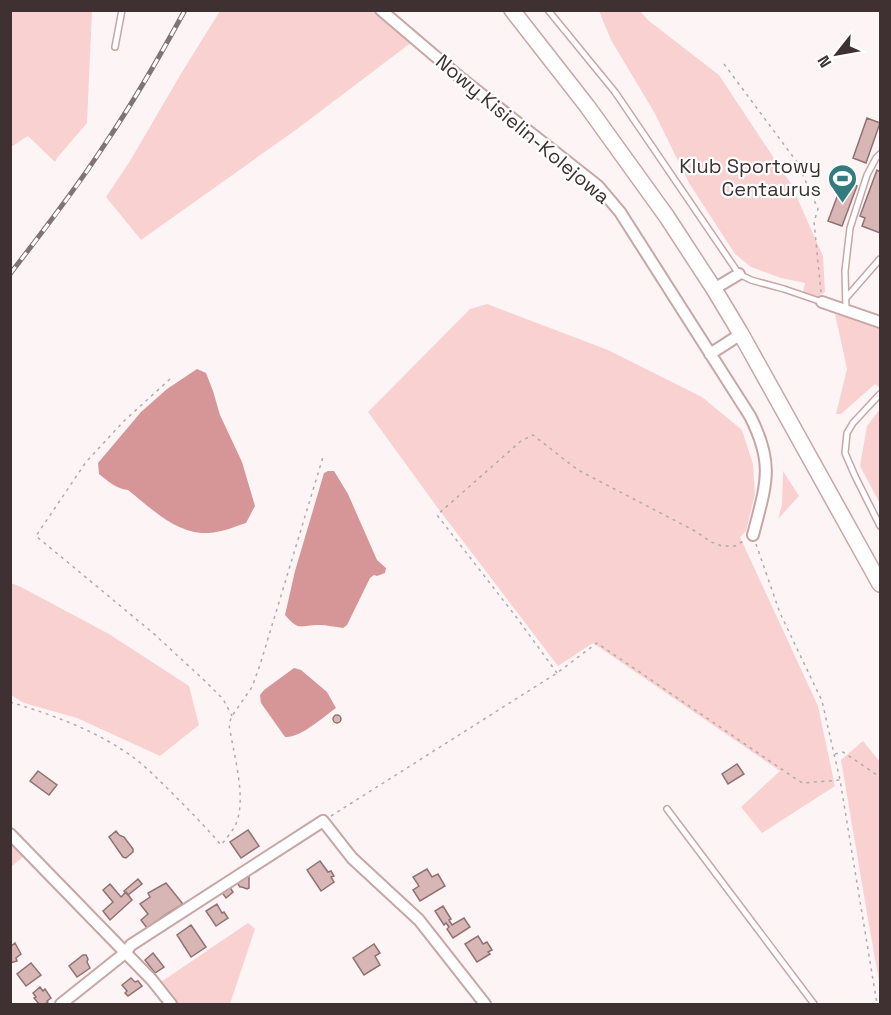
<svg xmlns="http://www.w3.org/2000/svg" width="891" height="1015" font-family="'Space Grotesk',sans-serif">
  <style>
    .green { fill: #f9d1d1 }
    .water { fill: #d69596 }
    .building { fill: #d8b6b6; stroke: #917171; stroke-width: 1.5 }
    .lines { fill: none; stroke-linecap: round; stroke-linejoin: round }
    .service-casing { stroke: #c8a6a6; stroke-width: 8 }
    .minor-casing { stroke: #c8a6a6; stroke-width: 14 }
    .secondary-casing { stroke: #c8a6a6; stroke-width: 18 }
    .path { stroke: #b3a9a9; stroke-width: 1.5; stroke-dasharray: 3 4.5; stroke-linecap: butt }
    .service { stroke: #fff; stroke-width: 5 }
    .minor { stroke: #fff; stroke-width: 10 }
    .secondary { stroke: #fff; stroke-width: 15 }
    .rail-casing { stroke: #807474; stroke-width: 5 }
    .rail { stroke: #fff; stroke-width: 3; stroke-dasharray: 9; stroke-linecap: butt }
    .labels { text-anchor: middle; stroke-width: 4.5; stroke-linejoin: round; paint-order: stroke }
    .street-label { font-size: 20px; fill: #3f3131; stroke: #fff }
    .poi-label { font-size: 20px; fill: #3f3131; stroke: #fff; text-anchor: end }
  </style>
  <rect width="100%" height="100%" fill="#fdf5f5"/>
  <path class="green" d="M11,10L92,11L87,123L57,158L55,162L28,136L11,147Z
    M220,11H376L412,42L297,129L141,240L106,197L130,161L182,72Z
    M599,11H640L649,21L719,75L791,184L823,256L825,292L817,297L803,292L805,283L781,278L751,267L735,254L689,183L654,112L611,40Z
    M487,304L608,350L702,397L742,430L753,464L755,494L746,531L740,537L818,706L835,786L762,833L741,807L780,771L593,643L558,666L437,507L368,412L470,309Z
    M835,314L880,327V388L875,384L841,414H836L847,369Z
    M880,409V504L860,466L867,426Z
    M783,471L799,496L778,519L782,505Z
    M11,583L21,587L109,634L189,686L199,725L160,756L77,718L24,703L11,695Z
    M863,741L880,762V986L869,925L841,760Z
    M10,832L30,851L11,867H10Z
    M248,923L255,929L230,1004H170L158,984Z"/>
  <path class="water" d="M197,369L206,373L213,391L220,415L242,462L255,506L246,523C234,527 222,532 209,533C177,535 151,508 128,490C116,489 108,481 99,474L98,463L141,412L167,389Z
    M328,471H334L348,494L377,560L386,568L385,573L377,576L374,575L370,578L347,625L343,628C335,627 327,625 319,625C299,625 300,632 285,615L295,571L324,473Z
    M294,668L301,670L327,692L336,708C323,717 301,738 285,737L261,703L260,695L264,690Z"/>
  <path class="building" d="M867,118L880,123L866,163L853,158Z
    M877,170L880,172V233L862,226L865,218L860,216Z
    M843,181L857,186L842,226L828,221Z
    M333 719a4 4 0 1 1 8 0a4 4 0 1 1-8 0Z
    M737,764L744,774L728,784L722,774Z
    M38,771L57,785L49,795L30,781Z
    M248,830L259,846L241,858L230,842Z
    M116,831L119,835L124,837L133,849V852L126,858L123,857L109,837Z
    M320,861L328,872L331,871L334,876L331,877L334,882L321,891L307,870Z
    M427,869L432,877L438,874L445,886L420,901L413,890L419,886L413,877Z
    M249,873V888L247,889L242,887H240L236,881Z
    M138,879L142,884L128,895L124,891Z
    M166,883L183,904L165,915L147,928L141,920L148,914L140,904L150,897L148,893Z
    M110,884L121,897L126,892L132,900L110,920L103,911L113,902L103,890Z
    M229,886L233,892L226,898L221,891Z
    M217,904L222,913L224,912L228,918L216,926L206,911Z
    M443,906L451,919L449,920L452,925L464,918L470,927L453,938L447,929L449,927L446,923L444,925L435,911Z
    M191,925L206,947L191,957L177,935Z
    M478,936L483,944L487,942L492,950L488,952L490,954L477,962L465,944Z
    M15,943L21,954L16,958L17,961L10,963V947Z
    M374,944L380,953L375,956L380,965L364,975L353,958Z
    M153,953L164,967L155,973L145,960Z
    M83,955H86L88,959L87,962L90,968L77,977L69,966Z
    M31,963L41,975L26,986L17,974Z
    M131,978L135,982L138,981L142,986L128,996L125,993L127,991L122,985Z
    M40,987L43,991L45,989L51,998L47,1001L48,1002L45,1004H39L34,998L36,997L33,993Z"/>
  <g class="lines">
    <defs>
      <path id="service" d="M548,10L615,92L739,274L751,280L784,289L822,302
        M115,47L122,10
        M846,298L880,259
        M846,311L845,271L850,228L867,175L876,158L880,154
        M880,394L853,423L847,433L845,453L855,476L880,526
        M667,809L814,1004"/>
      <path id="minor" d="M381,10L462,79L598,186L620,212L750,416C775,465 766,484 753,535
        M714,289L739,274
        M822,302L880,322
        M710,354L741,334
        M10,834L152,980L171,1004
        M61,1004L125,953L131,945L323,821L352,858L419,920L485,1004"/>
      <path id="secondary" d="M512,10L587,106L667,217L714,289L741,334L880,584"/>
    </defs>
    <use href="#service" class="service-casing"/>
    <use href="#minor" class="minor-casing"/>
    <use href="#secondary" class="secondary-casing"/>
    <path class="path" d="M724,64L797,162L818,209L814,222L821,292
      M170,379L124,421L86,462L36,536L153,633L205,681L223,699L232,716
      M756,544L780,613L822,701L840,780L877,1004
      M557,673L517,618L437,515L521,441L533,435L578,470L651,508L695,531L711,542L722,546H735L745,540
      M10,702C49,714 87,727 121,749C139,760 153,774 167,788C186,807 204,825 221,845C226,839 231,833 235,826C248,800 233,753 229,724L232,716L252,687L260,665L323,457
      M835,754L843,752L880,777
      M331,816L557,673L597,643L799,781L803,783L840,780"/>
    <use href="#service" class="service"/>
    <use href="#minor" class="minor"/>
    <use href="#secondary" class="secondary"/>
    <defs>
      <path id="rail" d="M10,274C43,231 76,189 105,144C134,101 160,56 185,10"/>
    </defs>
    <use href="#rail" class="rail-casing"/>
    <use href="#rail" class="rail"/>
  </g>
  <defs>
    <symbol id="stadium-pin" viewBox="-11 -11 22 30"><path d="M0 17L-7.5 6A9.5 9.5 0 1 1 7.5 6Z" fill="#327b7e" stroke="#fff"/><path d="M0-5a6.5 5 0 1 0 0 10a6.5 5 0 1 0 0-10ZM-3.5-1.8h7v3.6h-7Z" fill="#fff"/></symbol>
  </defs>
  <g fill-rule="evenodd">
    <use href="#stadium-pin" x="826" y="162" width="33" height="45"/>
  </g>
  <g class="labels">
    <g class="street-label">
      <text transform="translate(523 129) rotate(40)" y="7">Nowy Kisielin-Kolejowa</text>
    </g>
    <g class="poi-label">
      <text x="821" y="173">Klub Sportowy<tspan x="821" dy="23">Centaurus</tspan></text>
    </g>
  </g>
  <rect width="891" height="1015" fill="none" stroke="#3f3131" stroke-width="24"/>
  <g transform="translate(837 54) rotate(239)" stroke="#ffffff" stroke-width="4.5" paint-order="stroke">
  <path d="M0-4.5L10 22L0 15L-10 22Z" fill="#3f3131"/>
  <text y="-9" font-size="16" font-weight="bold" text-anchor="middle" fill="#3f3131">N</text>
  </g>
</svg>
